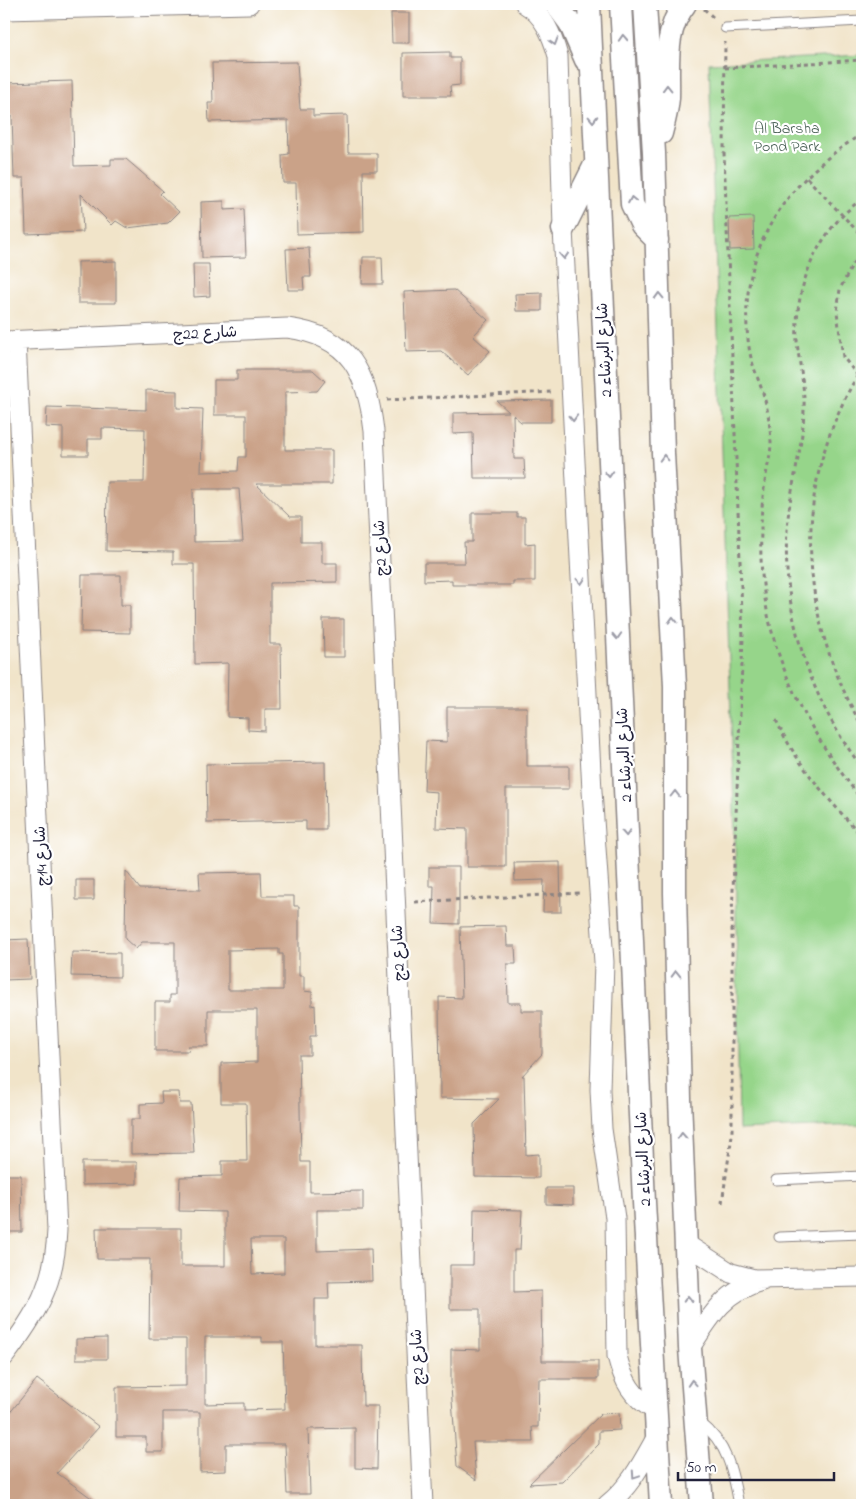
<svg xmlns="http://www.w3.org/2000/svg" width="866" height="1509" font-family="'Indie Flower','Playpen Sans Arabic',sans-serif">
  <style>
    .green { fill: #96d58a; stroke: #5c7c62 }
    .building { fill: #caa288; fill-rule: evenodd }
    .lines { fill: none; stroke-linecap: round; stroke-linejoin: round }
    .service-casing { stroke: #8a8382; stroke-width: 11 }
    .minor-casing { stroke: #8a8382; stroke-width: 21 }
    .tertiary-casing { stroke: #8a8382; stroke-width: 25 }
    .path { stroke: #8a8382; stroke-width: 3; stroke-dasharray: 4 4; stroke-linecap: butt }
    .service { stroke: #fff; stroke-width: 9 }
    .minor { stroke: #fff; stroke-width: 19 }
    .tertiary { stroke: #fff; stroke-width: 22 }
    .oneway { stroke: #9c9ca7 }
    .labels { text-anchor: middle; stroke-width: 4.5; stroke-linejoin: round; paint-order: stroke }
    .park-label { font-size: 16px; fill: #4b6157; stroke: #fff }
    .street-label { font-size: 16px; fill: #22223b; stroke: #fff }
  </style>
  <rect width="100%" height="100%" fill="#fff"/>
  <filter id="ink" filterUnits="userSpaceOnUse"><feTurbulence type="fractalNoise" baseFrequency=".02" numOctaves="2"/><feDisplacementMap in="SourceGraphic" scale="10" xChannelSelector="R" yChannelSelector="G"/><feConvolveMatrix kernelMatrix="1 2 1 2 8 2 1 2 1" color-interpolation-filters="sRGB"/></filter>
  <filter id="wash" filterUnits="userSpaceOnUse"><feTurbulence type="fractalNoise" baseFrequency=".0096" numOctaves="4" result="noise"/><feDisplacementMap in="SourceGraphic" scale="20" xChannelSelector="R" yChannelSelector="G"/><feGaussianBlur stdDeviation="1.12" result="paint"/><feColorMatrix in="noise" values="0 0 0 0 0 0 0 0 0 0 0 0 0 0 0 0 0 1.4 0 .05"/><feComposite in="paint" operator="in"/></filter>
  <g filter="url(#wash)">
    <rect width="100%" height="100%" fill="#f1e4c9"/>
    <path class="green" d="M862,55V1125L739,1130L735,838L709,63Z"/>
    <g id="blocks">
      <path class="building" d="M391,13H409V43H392Z
        M450,52V58H460V85L450,86L451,96H403V53Z
        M297,62L300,109H313V116L347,115L348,153H377V171H363L364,232L297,234L296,183H283L282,155L289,154L288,120L209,122L208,103H213L212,63Z
        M72,81L74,166L111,165V159H126L163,191L160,194L179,212L168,223L127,228L116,221L112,225L81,194L83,232L26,234L24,178H14L12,116L4,115V83Z
        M224,201V210L244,209L246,257L202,258L201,202Z
        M753,217L754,249L730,250L729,218Z
        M309,248L311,277H303L304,290H288L286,249Z
        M363,257H382L383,284H362Z
        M116,261V303H78V262Z
        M193,264H209L210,296L194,297Z
        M454,290L488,320L473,336L490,351L468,375L441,351L406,352L404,292Z
        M542,293V311H516L515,294Z
        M237,370H313L325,381L317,391L285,392V450H332V484H256L290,517H301V542H322V563H337V582L270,583V644H281L282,709H265V731L248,730V718L227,717L228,663L195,664L194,564H173V552L106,551L107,482H144L145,429L102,428V439H88V455H63V428L46,427L47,407L146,410V390L177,391V408L203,409L201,472L238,471L239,457H246V415H214V380H237ZM193,489H239L243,541L194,542Z
        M551,400V422H521L513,415L514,459H524L525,478H474L473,433L453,434V413L509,412L497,401Z
        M472,513H517V517H525V544L535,543V581H513V585H452V580L424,581V563H465L464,542H472Z
        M82,575H121V605H130V633L81,632Z
        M323,619H344V657H324Z
        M447,707H527V766H569V789H506V867H467V829L436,828L437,792L424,791L426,741L447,742Z
        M325,762L326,830H306V821L207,823L206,764Z
        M560,862L561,912H543L544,880L515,881L514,863Z
        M429,867H459V924L433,923L434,886H429Z
        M126,871L140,889L200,890L199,873L261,872L262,896H294V906H299V976H304V991L312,992V1006L315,1005L316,1036H310V1055H299L301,1162H310V1192L363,1191V1210H317V1251L371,1249L372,1281L328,1282L329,1299H315V1345H362L363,1406H378L377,1469L355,1468V1428L308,1429L310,1494H287L285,1444H226V1471L200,1472V1412H163V1452H146V1437H116V1387L186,1386V1339H149L150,1259H97L96,1228H181V1266H225V1212L179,1211L180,1177L222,1176V1161H247L246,1103H221V1063L257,1062V1010H208V1046H188L189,1051H155V1002H170V995H175V942H142L136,949L125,939ZM279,949V954H283V990H228V950ZM251,1239H284V1273L252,1274ZM205,1337H262V1342H283L285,1409L244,1410V1403L205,1404Z
        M76,880H94V900H76Z
        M506,926L507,946H515L516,964H507L508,1003H521V1011H542V1054L522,1076H524L526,1155L539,1154V1178L475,1177L474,1124L499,1099L440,1098L439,997L462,998L460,927Z
        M28,939L30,979L4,980V940Z
        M72,952L120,953V977L71,976Z
        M161,1092H179L180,1103H191L194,1153L131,1154V1119H140V1104L162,1103Z
        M82,1162H137V1184L82,1185Z
        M4,1175H21L22,1232H4Z
        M546,1188H573V1205L546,1204Z
        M474,1209L522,1210L520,1250H514V1292L541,1291L542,1361H598V1379H539L538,1427H532L533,1442H473L476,1480L457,1466L451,1387V1349L480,1350V1309H450V1265H473Z
        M107,1338V1359H76V1339Z
        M37,1379L99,1427L57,1473L101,1505H4V1420Z
        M619,1413L620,1430L599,1431V1444L562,1482L529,1484L601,1414Z"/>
    </g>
  </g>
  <g filter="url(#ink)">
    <use href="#blocks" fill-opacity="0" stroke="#8a8382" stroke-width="1"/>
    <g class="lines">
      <defs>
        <path id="service" d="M725,28L862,21
          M776,1180L862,1176
          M779,1237L862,1234
          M700,1422C728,1444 733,1472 739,1505"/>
        <path id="minor" d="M525,4C544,15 552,35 558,56L563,229L592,791L604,962L600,1090L602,1129L615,1218L617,1356C623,1380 632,1398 655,1410
          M4,10L249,4
          M4,341L287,328C351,336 367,373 374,431L423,1505
          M686,1244L731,1273L754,1279L862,1277
          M690,1348C709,1318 725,1290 762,1281
          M4,1357C36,1315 55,1285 57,1230L16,340
          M607,1505C630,1487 642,1463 656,1438"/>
        <path id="tertiary" d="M556,4L570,23L586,60
          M589,4L644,1202L661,1505
          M621,4L632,204L642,225L657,240
          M645,4L654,153L663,453L675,686V893L680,1099L690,1348L702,1505
          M661,133C664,122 667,110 668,98C669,66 663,31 685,4
          M563,229L594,167"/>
      </defs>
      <use href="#service" class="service-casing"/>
      <use href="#minor" class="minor-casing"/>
      <use href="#tertiary" class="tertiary-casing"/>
      <path class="path" d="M704,9L714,18
        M725,68L862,60
        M862,134C785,181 735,253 749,347C751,363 758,378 763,393C768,409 770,425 771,442C771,453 768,464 766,475C763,494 761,512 761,531C757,636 799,720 862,800
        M807,178L862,236
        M862,199C817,231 794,287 797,341C799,364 805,386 804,409C803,446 792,481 788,518C779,604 808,699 862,767
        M862,368C791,483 796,611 862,726
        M858,376L843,357L837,312L840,289L853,264L862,252
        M387,400L553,392
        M776,720C797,765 828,799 862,836
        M415,902L581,893
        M722,1203L732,1135V916L743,638L724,153L725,42"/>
      <use href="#service" class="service"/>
      <use href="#minor" class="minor"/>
      <use href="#tertiary" class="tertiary"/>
    </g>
    <defs><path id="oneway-chevron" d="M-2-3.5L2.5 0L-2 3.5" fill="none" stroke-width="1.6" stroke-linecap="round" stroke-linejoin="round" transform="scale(1.25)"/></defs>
    <g class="oneway">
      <use href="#oneway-chevron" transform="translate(623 38) rotate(-93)"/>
      <use href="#oneway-chevron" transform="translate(554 42) rotate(72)"/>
      <use href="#oneway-chevron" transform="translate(667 88) rotate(-91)"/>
      <use href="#oneway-chevron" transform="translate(593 119) rotate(88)"/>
      <use href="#oneway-chevron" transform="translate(632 200) rotate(-101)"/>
      <use href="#oneway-chevron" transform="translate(564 256) rotate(87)"/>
      <use href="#oneway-chevron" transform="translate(659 296) rotate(-92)"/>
      <use href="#oneway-chevron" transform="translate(573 418) rotate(87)"/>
      <use href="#oneway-chevron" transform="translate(664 458) rotate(-92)"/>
      <use href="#oneway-chevron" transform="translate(609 474) rotate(87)"/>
      <use href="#oneway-chevron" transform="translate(581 581) rotate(87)"/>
      <use href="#oneway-chevron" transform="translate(673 620) rotate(-92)"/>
      <use href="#oneway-chevron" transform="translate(617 636) rotate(87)"/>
      <use href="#oneway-chevron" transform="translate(675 794) rotate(-90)"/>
      <use href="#oneway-chevron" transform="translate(626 833) rotate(87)"/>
      <use href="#oneway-chevron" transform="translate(676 974) rotate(-91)"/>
      <use href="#oneway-chevron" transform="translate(682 1136) rotate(-93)"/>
      <use href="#oneway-chevron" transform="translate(688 1299) rotate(-92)"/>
      <use href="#oneway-chevron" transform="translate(692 1383) rotate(-94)"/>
      <use href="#oneway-chevron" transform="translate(635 1475) rotate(124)"/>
    </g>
  </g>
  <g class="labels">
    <g class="park-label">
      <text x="787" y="133">Al Barsha<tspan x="787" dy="18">Pond Park</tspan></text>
    </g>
    <g class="street-label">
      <text transform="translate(205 332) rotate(-3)" y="6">شارع 22ج</text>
      <text transform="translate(603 350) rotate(-93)" y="6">شارع البرشاء 2</text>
      <text transform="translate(379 548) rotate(-93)" y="6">شارع 2ج</text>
      <text transform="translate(623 755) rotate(-93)" y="6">شارع البرشاء 2</text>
      <text transform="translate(40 856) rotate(-93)" y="6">شارع 14ج</text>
      <text transform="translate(397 953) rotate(-93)" y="6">شارع 2ج</text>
      <text transform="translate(642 1159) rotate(-93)" y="6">شارع البرشاء 2</text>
      <text transform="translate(416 1357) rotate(-93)" y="6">شارع 2ج</text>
    </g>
  </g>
  <rect width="866" height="1509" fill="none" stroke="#fff" stroke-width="20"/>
  <path d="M678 1472v8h156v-8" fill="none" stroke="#22223b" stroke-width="2.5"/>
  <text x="686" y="1472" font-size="15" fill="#22223b" stroke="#ffffff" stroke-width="4" paint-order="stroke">50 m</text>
</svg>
